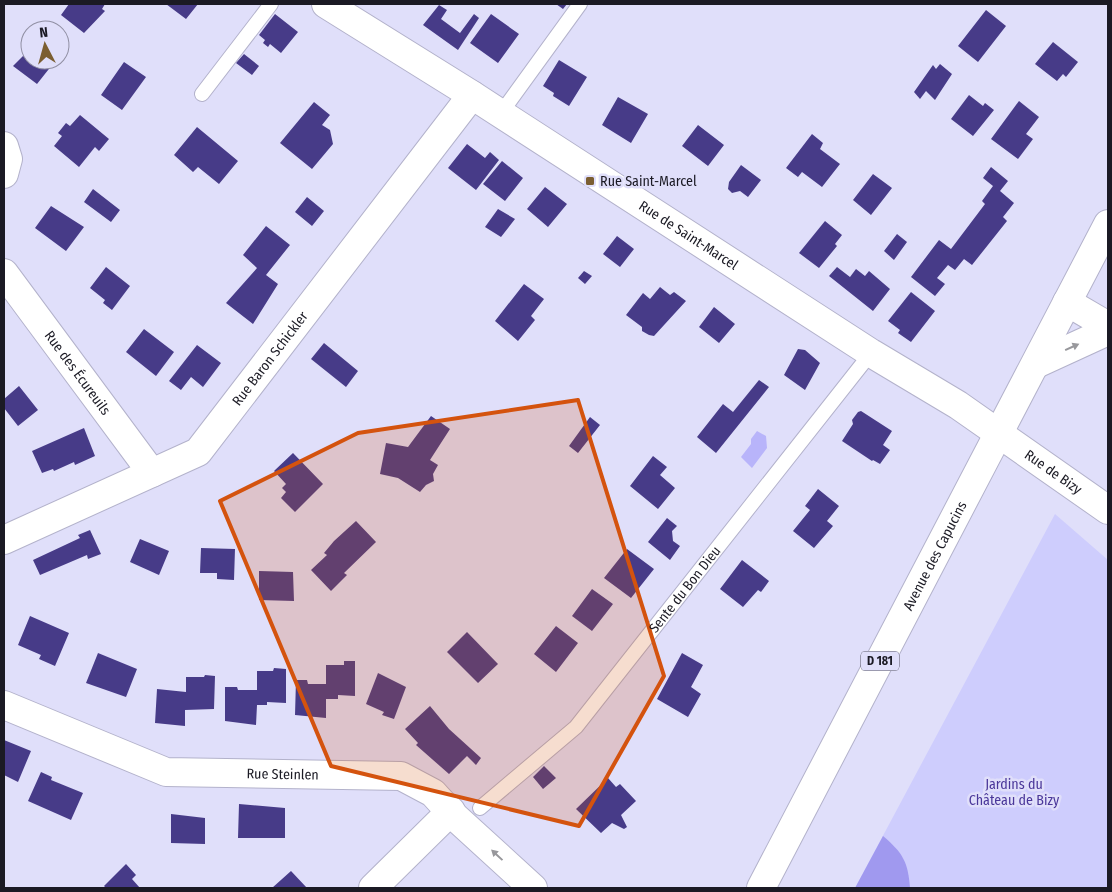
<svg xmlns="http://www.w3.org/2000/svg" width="1112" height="892" font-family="'Fira Sans Condensed',sans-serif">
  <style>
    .green { fill: #cecdfd }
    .forest { fill: #a099ef }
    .water { fill: #b8b4fa }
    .building { fill: #473b88 }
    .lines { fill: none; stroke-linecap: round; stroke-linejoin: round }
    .lane-casing { stroke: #b3b2cb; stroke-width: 16 }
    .street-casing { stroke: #b3b2cb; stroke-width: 30 }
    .secondary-casing { stroke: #b3b2cb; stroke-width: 30 }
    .primary-casing { stroke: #b3b2cb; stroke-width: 30 }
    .lane { stroke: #fff; stroke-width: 14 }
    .street { stroke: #fff; stroke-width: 28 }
    .secondary { stroke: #fff; stroke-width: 28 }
    .primary { stroke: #fff; stroke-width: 28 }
    .oneway { fill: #98989c }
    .marked { fill: #d4530e; fill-opacity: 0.2; stroke: #d4530e; stroke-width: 4; stroke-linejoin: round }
    .poi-dot { fill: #7b5e31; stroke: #e0dffa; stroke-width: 2 }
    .labels { text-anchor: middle; stroke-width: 5; stroke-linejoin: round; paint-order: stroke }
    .shield { fill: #e0dffa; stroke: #565564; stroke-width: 1 }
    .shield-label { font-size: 12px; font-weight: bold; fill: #1b1a24 }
    .poi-label { font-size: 14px; fill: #1b1a24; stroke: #e0dffa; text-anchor: start }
    .street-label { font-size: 14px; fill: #1b1a24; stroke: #e0dffa }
    .park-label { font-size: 14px; fill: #4a379a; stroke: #e0dffa }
  </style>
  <rect width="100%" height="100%" fill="#e0dffa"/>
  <path class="green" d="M1055,514L1108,560V888H855Z"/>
  <path class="forest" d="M883,836C903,853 908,862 910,888H855Z"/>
  <path class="water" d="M757,431L766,436L767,448L752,468L741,457L751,444V439Z"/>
  <path class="building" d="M69,4H105L102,9L105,11L84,33L61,15Z
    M166,4H198L186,19Z
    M556,4H567L563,9Z
    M439,5L447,10L441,19L460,33L474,14L479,18L458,50L423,25Z
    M986,10L1006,26L978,62L958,46Z
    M275,14L298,32L281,53L270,44L268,47L263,43L265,40L259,35Z
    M491,14L519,34L498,63L470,43Z
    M1053,42L1078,62L1066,77L1063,74L1057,81L1035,64Z
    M30,49V60H56L37,84L13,66Z
    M244,54L259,66L252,75L236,63Z
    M559,60L587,77L569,106L553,96L554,93L543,86Z
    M124,62L146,77L122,110L101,95Z
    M940,64L952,74L935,100L926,91L920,99L914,92L933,65L936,69Z
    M969,95L983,106L985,103L994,110L973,136L951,119Z
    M618,97L648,114L631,143L602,125Z
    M1019,101L1039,117L1026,134L1033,139L1018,159L991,139Z
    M314,102L330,115L322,125L330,130L333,144L312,169L280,143Z
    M80,115L109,139L99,151L95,147L79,167L54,146L62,136L58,133L66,123L70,126Z
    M698,125L724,145L708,166L682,146Z
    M197,127L238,161L219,184L198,167L193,172L174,155Z
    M812,134L823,143L820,149L840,164L822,187L802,172L798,177L786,168Z
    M467,144L485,158L490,152L499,160L476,190L448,168Z
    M502,161L523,178L505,201L483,184Z
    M741,165L761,180L748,197L740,191L732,193L728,189L729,182Z
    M991,167L1008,181L1000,191L1014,203L1003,217L1007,221L972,265L964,259L955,270L948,265L937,278L945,284L935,296L911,277L939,240L951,249L985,204L982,201L993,186L983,178Z
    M873,174L892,188L871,215L853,200Z
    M545,187L567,204L548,227L527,209Z
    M93,189L120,210L111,222L84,202Z
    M307,197L324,211L312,226L295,212Z
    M51,206L84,227L66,251L35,228Z
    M498,209L515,219L501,237L485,227Z
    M825,221L842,235L835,244L837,246L819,268L799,253Z
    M266,226L290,245L266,275L278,284L253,324L226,303L257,268L243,255Z
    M897,234L907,242L894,260L884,251Z
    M617,236L634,249L620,267L603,254Z
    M106,267L130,286L112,310L103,303L105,300L90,288Z
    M837,267L850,277L856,269L865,276L869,271L890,289L873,311L829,276Z
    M584,271L592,276L585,284L578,278Z
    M524,284L544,299L531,316L535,320L518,341L495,321Z
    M660,287L670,295L674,292L686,301L654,336L649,335L642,331V327L626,315L643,293L650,299Z
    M911,292L935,311L911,342L898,333L900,330L888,321Z
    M714,307L735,324L719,343L699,327Z
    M144,329L174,352L156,376L126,352Z
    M324,343L358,371L346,387L311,359Z
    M197,345L221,363L203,387L191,377L181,390L169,381Z
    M798,349L805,350L820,363L805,390L784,375Z
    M759,380L769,387L716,453L697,437L723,404L733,412Z
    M19,386L38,410L18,426L4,408V399Z
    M861,411L892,431L883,445L890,450L880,464L873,460L872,461L842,441L853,424L852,420L858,412Z
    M431,416L450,429L430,460L438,465L433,474L434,481L426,485L420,492L398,478L380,474L386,443L408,447Z
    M590,417L600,425L578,453L569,446Z
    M84,428L95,456L75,465L74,462L54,471L53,469L42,473L32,451Z
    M293,453L323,484L295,512L281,498L286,492L282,488L286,484L274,471Z
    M653,456L667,467L660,475L675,488L658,509L630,486Z
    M818,489L839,506L827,521L833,526L814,548L793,531L810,510L805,506Z
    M667,518L677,526L672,531L673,541L680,546L670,560L648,542Z
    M356,521L376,542L344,573L347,575L331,591L311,570L327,555L324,553L334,541Z
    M90,530L101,554L88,559L87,555L40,575L33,560L80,538L78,535Z
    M140,539L169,551L159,575L130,562Z
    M201,548L235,549L234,580L217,579V573H200Z
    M627,549L654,569L631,598L604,578Z
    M742,560L769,581L761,592L758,590L743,607L720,589Z
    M259,571L293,572L294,601L259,600Z
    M592,589L613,604L592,631L572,616Z
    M30,616L69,633L55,666L39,659L41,655L18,645Z
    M556,626L578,643L556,672L534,654Z
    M467,632L498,664L478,683L447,652Z
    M98,653L137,669L126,697L86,683Z
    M682,653L703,665L691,687L701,694L688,717L657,699Z
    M344,661H355V696L338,695V699H326V718L295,715L296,680H307L308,684H326V665H344Z
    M274,668L286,669V703L267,702V705H257L256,725L225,721V687H237L238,690H257V671H273Z
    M378,673L406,687L394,719L382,715L384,712L366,704Z
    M205,675L215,676L214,709L185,710V726L155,723L157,689L186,692V677H204Z
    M430,706L449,729L481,758L476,765L467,756L449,774L416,745L418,743L405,729Z
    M4,740L31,751L18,782L4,775Z
    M544,766L556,778L543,789L533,777Z
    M41,772L52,777L51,780L83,793L71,820L28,801Z
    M608,778L616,787L620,784L636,801L621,815L627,827L624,829L612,823L601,833L576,809Z
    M239,804L285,808V838H238Z
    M171,814L205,818V844L171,843Z
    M126,864L136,875L132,879L140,888H106L104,886Z
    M291,871L307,888H272Z"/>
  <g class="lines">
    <defs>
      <g id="lane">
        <path d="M202,94L271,4"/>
        <path d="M501,113L580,4"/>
        <path id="s1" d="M480,808L576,727L871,353"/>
      </g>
      <g id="street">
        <path id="s2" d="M326,4L472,95L871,353L958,405L1108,510"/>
        <path d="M4,146L8,159L4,174"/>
        <path id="s3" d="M4,273L152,473"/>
        <path id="s4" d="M4,540L198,452L472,95"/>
        <path id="s5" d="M4,705L166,772L401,776L433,793L453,815L533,888"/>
        <path d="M373,888L451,811"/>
      </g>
      <path id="secondary" d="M1067,302L1108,326
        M1036,364L1108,331"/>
      <g id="primary">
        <path id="s6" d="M761,888L1108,224"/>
      </g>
    </defs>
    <use href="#lane" class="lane-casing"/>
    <use href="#street" class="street-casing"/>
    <use href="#secondary" class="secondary-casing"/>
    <use href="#primary" class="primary-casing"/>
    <use href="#lane" class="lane"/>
    <use href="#street" class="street"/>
    <use href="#secondary" class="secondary"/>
    <use href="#primary" class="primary"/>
  </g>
  <defs><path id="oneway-solid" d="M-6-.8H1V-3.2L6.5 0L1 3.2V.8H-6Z" transform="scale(1.25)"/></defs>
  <g class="oneway">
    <use href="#oneway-solid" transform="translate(1072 347) rotate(-24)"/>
    <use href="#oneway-solid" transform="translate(497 855) rotate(-137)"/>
  </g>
  <path class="marked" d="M578,400L664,676L579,826L331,766L220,501L358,433Z"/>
  <rect class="poi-dot" x="585" y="176" width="10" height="10" rx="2.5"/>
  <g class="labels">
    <rect class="shield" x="861" y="651.5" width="38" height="19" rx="4"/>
    <g class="shield-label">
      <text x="880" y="665">D 181</text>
    </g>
    <g class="poi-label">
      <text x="600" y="186">Rue Saint-Marcel</text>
    </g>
    <g class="street-label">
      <text dy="5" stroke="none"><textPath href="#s2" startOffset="430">Rue de Saint-Marcel</textPath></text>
      <text dy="5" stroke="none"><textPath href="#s4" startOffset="331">Rue Baron Schickler</textPath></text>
      <text dy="5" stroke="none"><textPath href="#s3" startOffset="124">Rue des Écureuils</textPath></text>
      <text dy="5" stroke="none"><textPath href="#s2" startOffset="865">Rue de Bizy</textPath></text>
      <text dy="5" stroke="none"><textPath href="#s6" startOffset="375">Avenue des Capucins</textPath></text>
      <text dy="5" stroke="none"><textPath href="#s1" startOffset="301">Sente du Bon Dieu</textPath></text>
      <text dy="5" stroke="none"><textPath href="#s5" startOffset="292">Rue Steinlen</textPath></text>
    </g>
    <g class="park-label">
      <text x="1014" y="789">Jardins du<tspan x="1014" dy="16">Château de Bizy</tspan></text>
    </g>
  </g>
  <rect width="1112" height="892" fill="none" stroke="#1b1a24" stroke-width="10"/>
  <g transform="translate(45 45) rotate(354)"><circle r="24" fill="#e0dffa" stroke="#9190a4"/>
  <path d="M0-4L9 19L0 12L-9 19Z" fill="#7b5e31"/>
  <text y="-8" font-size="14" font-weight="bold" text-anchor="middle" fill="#1b1a24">N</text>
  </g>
</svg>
